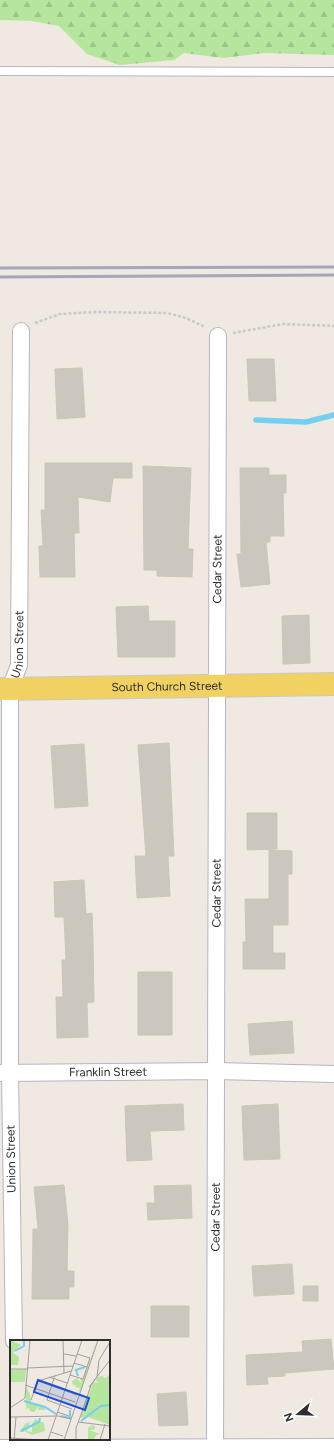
<svg xmlns="http://www.w3.org/2000/svg" width="334" height="1450" font-family="Figtree,sans-serif">
  <style>
    .forest { fill: url(#forest-firs) }
    .lines { fill: none; stroke-linecap: round; stroke-linejoin: round }
    .stream { stroke: #75cff0; stroke-width: 5.5 }
    .building { fill: #cbc7bf; stroke: #cbc5ba }
    .service-casing { stroke: #b4b7c1; stroke-width: 10 }
    .minor-casing { stroke: #b4b7c1; stroke-width: 18 }
    .primary-casing { stroke: #c9c9c9; stroke-width: 24 }
    .path { stroke: #c9c9c9; stroke-width: 2.5; stroke-dasharray: 3 2; stroke-linecap: butt }
    .service { stroke: #fff; stroke-width: 8 }
    .minor { stroke: #fff; stroke-width: 16 }
    .primary { stroke: #f2d163; stroke-width: 22 }
    .rail { stroke: #a3a6b8; stroke-width: 3 }
    .labels { text-anchor: middle; stroke-width: 3; stroke-linejoin: round; paint-order: stroke }
    .street-label { font-size: 12px; fill: #2e2e2e; stroke: #fff }
    .inset-river { fill: none; stroke: #75cff0; stroke-width: 2 }
    .inset-road { fill: none; stroke: #a29e99; stroke-width: 1 }
    .view { fill: #1d4ed8; fill-opacity: 0.15; stroke: #1d4ed8; stroke-width: 2 }
    .inset-edge { fill: none; stroke: #2e2e2e; stroke-width: 2 }
  </style>
  <defs>
    <pattern id="forest-firs" width="22" height="20" patternUnits="userSpaceOnUse"><rect width="22" height="20" fill="#b6e59e"/><path d="M5 1l3.5 6h-7zM16 11l3.5 6h-7z" fill="#9dc588"/></pattern>
  </defs>
  <rect width="100%" height="100%" fill="#efe9e1"/>
  <path class="forest" d="M0,0H334V55L265,53L223,58L184,53L174,60L120,65L87,54L59,26L32,21L0,20Z"/>
  <g class="lines">
    <path class="stream" d="M256,420L306,422L334,415"/>
  </g>
  <path class="building" d="M247,359H274L276,401H249Z
    M82,368L85,417L57,419L55,369Z
    M45,463H132V478H113L110,502L78,497L79,533H74L75,577H40L39,546H43L41,510H45Z
    M143,466L191,468L188,549H193L192,577L157,576V570H144Z
    M240,468H269V475H286V493H283L284,536H270V542H266L270,584L241,587L237,554H241Z
    M148,606L149,621H175V657H118L116,607Z
    M309,615L310,663L283,664L282,616Z
    M169,743L174,856H168L170,896L137,898L135,856H146L138,745Z
    M84,744L88,806L55,808L51,746Z
    M247,813H277V849L247,850Z
    M269,850L292,851V874H288V925H273V953H285V969H243V942H246L245,899H269Z
    M84,880L86,914L92,913L93,939L94,1002L87,1003L88,1037L57,1038L56,997H63L62,960H66L64,917H55L54,882Z
    M138,972H172V1035H138Z
    M292,1021L294,1053L250,1055L248,1024Z
    M183,1104L184,1130L150,1131L152,1160L127,1161L125,1106Z
    M278,1104L280,1159L244,1160L242,1106Z
    M64,1185L68,1225L67,1271H74V1287H69V1299H32L33,1229H38L34,1187Z
    M191,1185L192,1218L148,1220L147,1203H155L154,1186Z
    M292,1264L294,1294L254,1296L252,1266Z
    M303,1286H318V1301H303Z
    M151,1306H189V1337H151Z
    M331,1339L334,1369L285,1373V1376L267,1377L268,1384L247,1385L246,1355L303,1352L302,1341Z
    M186,1392L188,1425L159,1426L157,1394Z"/>
  <g class="lines">
    <defs>
      <path id="service" d="M0,71L334,72"/>
      <g id="minor">
        <path id="s1" d="M0,1073L217,1071L334,1074"/>
        <path id="s2" d="M14,1341L10,1073V689L19,665L21,331"/>
        <path d="M0,1448L334,1447"/>
        <path id="s3" d="M215,1450L218,336"/>
      </g>
      <g id="primary">
        <path id="s4" d="M0,689L334,684"/>
      </g>
    </defs>
    <use href="#service" class="service-casing"/>
    <use href="#minor" class="minor-casing"/>
    <use href="#primary" class="primary-casing"/>
    <path class="path" d="M35,323L60,314L97,312L167,313L186,318L205,327
      M233,333L283,324L334,326"/>
    <use href="#service" class="service"/>
    <use href="#minor" class="minor"/>
    <use href="#primary" class="primary"/>
    <path class="rail" d="M0,268L334,267
      M0,277L334,275"/>
  </g>
  <g class="labels">
    <g class="street-label">
      <text dy="4" stroke="none"><textPath href="#s3" startOffset="881">Cedar Street</textPath></text>
      <text dy="4" stroke="none"><textPath href="#s2" startOffset="698">Union Street</textPath></text>
      <text dy="4" stroke="none"><textPath href="#s4" startOffset="167">South Church Street</textPath></text>
      <text dy="4" stroke="none"><textPath href="#s3" startOffset="557">Cedar Street</textPath></text>
      <text dy="4" stroke="none"><textPath href="#s1" startOffset="108">Franklin Street</textPath></text>
      <text transform="translate(11 1159) rotate(-91)" y="4">Union Street</text>
      <text dy="4" stroke="none"><textPath href="#s3" startOffset="233">Cedar Street</textPath></text>
    </g>
  </g>
  <g transform="translate(10 1340)">
    <rect width="100" height="100" fill="#efe9e1"/>
    <path d="M0,0L11,5L3,13L9,17L8,25H0ZM87,0L70,52H69L70,48L65,47L67,46L63,45L62,41L67,38L72,44L70,39H73ZM100,34V85L78,77L70,78L83,42L88,43L86,40L88,37L96,35L92,37L96,38ZM16,47L20,54L21,62L32,65L36,70H28L29,66L24,72L20,71L19,68L16,69ZM25,79L34,83L35,91L22,95L16,92L15,90L14,92H9L16,83L20,82L17,91L22,92V84ZM81,85L85,86V89L80,90L90,94L86,95L84,100H78V88L80,86V89Z" fill="#b6e59e"/>
    <path d="M16,29L15,42H0V30Z" fill="#b6e59e"/>
    <path class="inset-river" d="M5,11L14,6V0M68,36L66,30L75,27M14,61L35,67L46,74M51,76L60,78V70M71,81L91,66L100,65M11,91L29,82L30,78"/>
    <path class="inset-road" d="M53,0L54,33M54,14L66,16M64,23L77,27M17,28L63,26M0,29H17M45,35L37,60L62,69M60,35L73,39L80,18L67,14M39,37L57,43M28,41L67,55M28,41L61,31M15,45L65,62M79,47L100,20M21,60L28,41M0,68L15,58L20,0M47,72L59,76M0,77L48,76L61,79M68,82L100,86M41,92L53,96M0,98L31,100M4,100L6,77M38,100L72,0M54,100L88,0M66,100V88L73,69L81,45L87,37L89,20L100,2M90,100L95,84"/>
    <path class="view" d="M28,40L79,58L75,70L24,52Z"/>
    <rect width="100" height="100" class="inset-edge"/>
  </g>
  <g transform="translate(298 1414) rotate(251)" stroke="#ffffff" stroke-width="3" paint-order="stroke">
  <path d="M0-3L7 15L0 10L-7 15Z" fill="#2e2e2e"/>
  <text y="-6" font-size="11" font-weight="bold" text-anchor="middle" fill="#2e2e2e">N</text>
  </g>
</svg>
